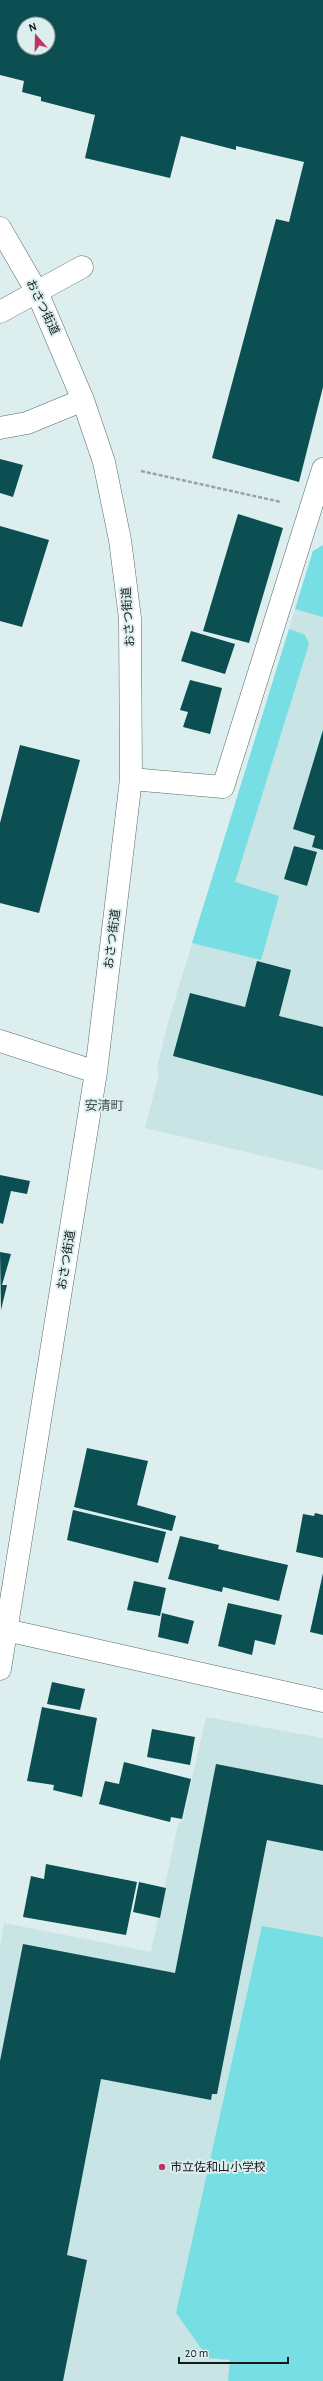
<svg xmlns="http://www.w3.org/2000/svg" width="323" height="2381" font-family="'Alegreya Sans','Noto Sans JP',sans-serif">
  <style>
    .built { fill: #c9e4e5 }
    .green { fill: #77dee3 }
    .building { fill: #0b4f52; fill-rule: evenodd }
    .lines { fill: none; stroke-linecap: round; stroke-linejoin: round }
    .minor-casing { stroke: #596869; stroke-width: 23 }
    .path { stroke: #97a4a5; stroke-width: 2.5; stroke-dasharray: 4 2; stroke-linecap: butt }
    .minor { stroke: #fff; stroke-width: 22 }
    .poi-dot { fill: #c03365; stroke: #ddeeef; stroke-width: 1.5 }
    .labels { text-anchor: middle; stroke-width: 4; stroke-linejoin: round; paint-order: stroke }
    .street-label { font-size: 12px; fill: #13191a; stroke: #ddeeef }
    .poi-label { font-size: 12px; fill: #13191a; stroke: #ddeeef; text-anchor: start }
    .neighbourhood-label { font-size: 13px; fill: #415050; stroke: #ddeeef }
  </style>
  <rect width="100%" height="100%" fill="#ddeeef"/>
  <path class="built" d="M323,545V1170L145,1128L159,1074L157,1068L169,1019L313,551Z
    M206,1717L323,1738V2381H0V1947L4,1923L151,1952L178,1824L183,1819Z"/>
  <path class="green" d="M323,545V617L295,609L313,551Z
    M289,629L305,635L309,644L235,882L279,896L261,960L192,943Z
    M262,1926L323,1937V2381H228L230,2360L208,2358L176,2313Z"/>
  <path class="building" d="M0,0H323V387L299,482L212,458L276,219L289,222L304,162L236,146V150L181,136L170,178L85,158L95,115L41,101V97L22,92L24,81L0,75ZM24,24H48V48H24Z
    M0,459L23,465L13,497L0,493Z
    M238,514L283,528L249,643L203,631Z
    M0,526L49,540L22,627L0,621Z
    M191,631L235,644L225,674L181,661Z
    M190,680L222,688L210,734L183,727L188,712L180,710Z
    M323,730V850L312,847L315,836L293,829Z
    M20,745L80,760L39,913L0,903V823Z
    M294,846L317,852L307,886L284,879Z
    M257,961L291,970L279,1016L323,1027V1096L173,1056L190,993L245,1007Z
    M0,1175L30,1181L27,1194L11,1191L3,1224L0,1223Z
    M0,1252L11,1254L2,1285H7L1,1310Z
    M87,1448L148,1461L137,1505L176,1516L172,1531L74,1507Z
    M73,1510L166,1532L158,1563L67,1540Z
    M315,1513L323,1515V1558L296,1552L303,1514L314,1516Z
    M180,1536L219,1545L218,1549L288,1565L279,1601L223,1587L222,1592L168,1579Z
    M323,1573V1635L310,1632Z
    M134,1581L166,1588L160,1616L127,1610Z
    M228,1603L282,1615L275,1645L255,1640L252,1655L218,1646Z
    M162,1613L194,1621L188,1644L158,1637Z
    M52,1682L85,1689L80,1710L47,1704Z
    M42,1707L97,1718L82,1797L53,1790L54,1785L27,1781Z
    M152,1729L195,1737L190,1765L147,1757Z
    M124,1762L191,1779L182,1819L171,1817L170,1822L99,1804L105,1781L119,1784Z
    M216,1764L323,1785V1851L267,1840L217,2094H212L211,2100L101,2079L67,2255L87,2260L63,2381H0V2061L23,1944L175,1973Z
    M46,1864L137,1882L126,1935L23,1917L31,1876L44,1879Z
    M139,1882L166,1888L160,1918L133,1912Z"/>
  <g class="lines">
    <defs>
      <path id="minor" d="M0,228L37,292L83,400L104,462L120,540L130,618L131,779L96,1072L0,1669
        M0,312L82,267
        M0,428L27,423L83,400
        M131,779L223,787L323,469
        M0,1041L96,1072
        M6,1630L323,1701"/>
    </defs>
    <use href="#minor" class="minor-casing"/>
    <path class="path" d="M141,471L281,502"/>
    <use href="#minor" class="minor"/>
  </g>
  <circle class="poi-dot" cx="162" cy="2167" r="4"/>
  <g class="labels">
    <g class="street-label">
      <text transform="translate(43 307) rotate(64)" y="4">おさつ街道</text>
      <text transform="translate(128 617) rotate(-94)" y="4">おさつ街道</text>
      <text transform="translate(112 939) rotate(-83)" y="4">おさつ街道</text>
      <text transform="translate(66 1260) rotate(-81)" y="4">おさつ街道</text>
    </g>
    <g class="poi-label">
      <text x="170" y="2171">市立佐和山小学校</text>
    </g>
    <g class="neighbourhood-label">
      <text x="104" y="1110">安清町</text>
    </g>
  </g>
  <g transform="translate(36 36) rotate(340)"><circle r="19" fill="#ddeeef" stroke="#8c999a"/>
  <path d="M0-3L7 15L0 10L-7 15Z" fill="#c03365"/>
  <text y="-6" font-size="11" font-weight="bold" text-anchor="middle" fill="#13191a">N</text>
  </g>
  <path d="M179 2357v6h109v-6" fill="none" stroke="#13191a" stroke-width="2"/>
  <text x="185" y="2357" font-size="12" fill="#13191a" stroke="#ddeeef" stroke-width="3" paint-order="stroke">20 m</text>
</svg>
